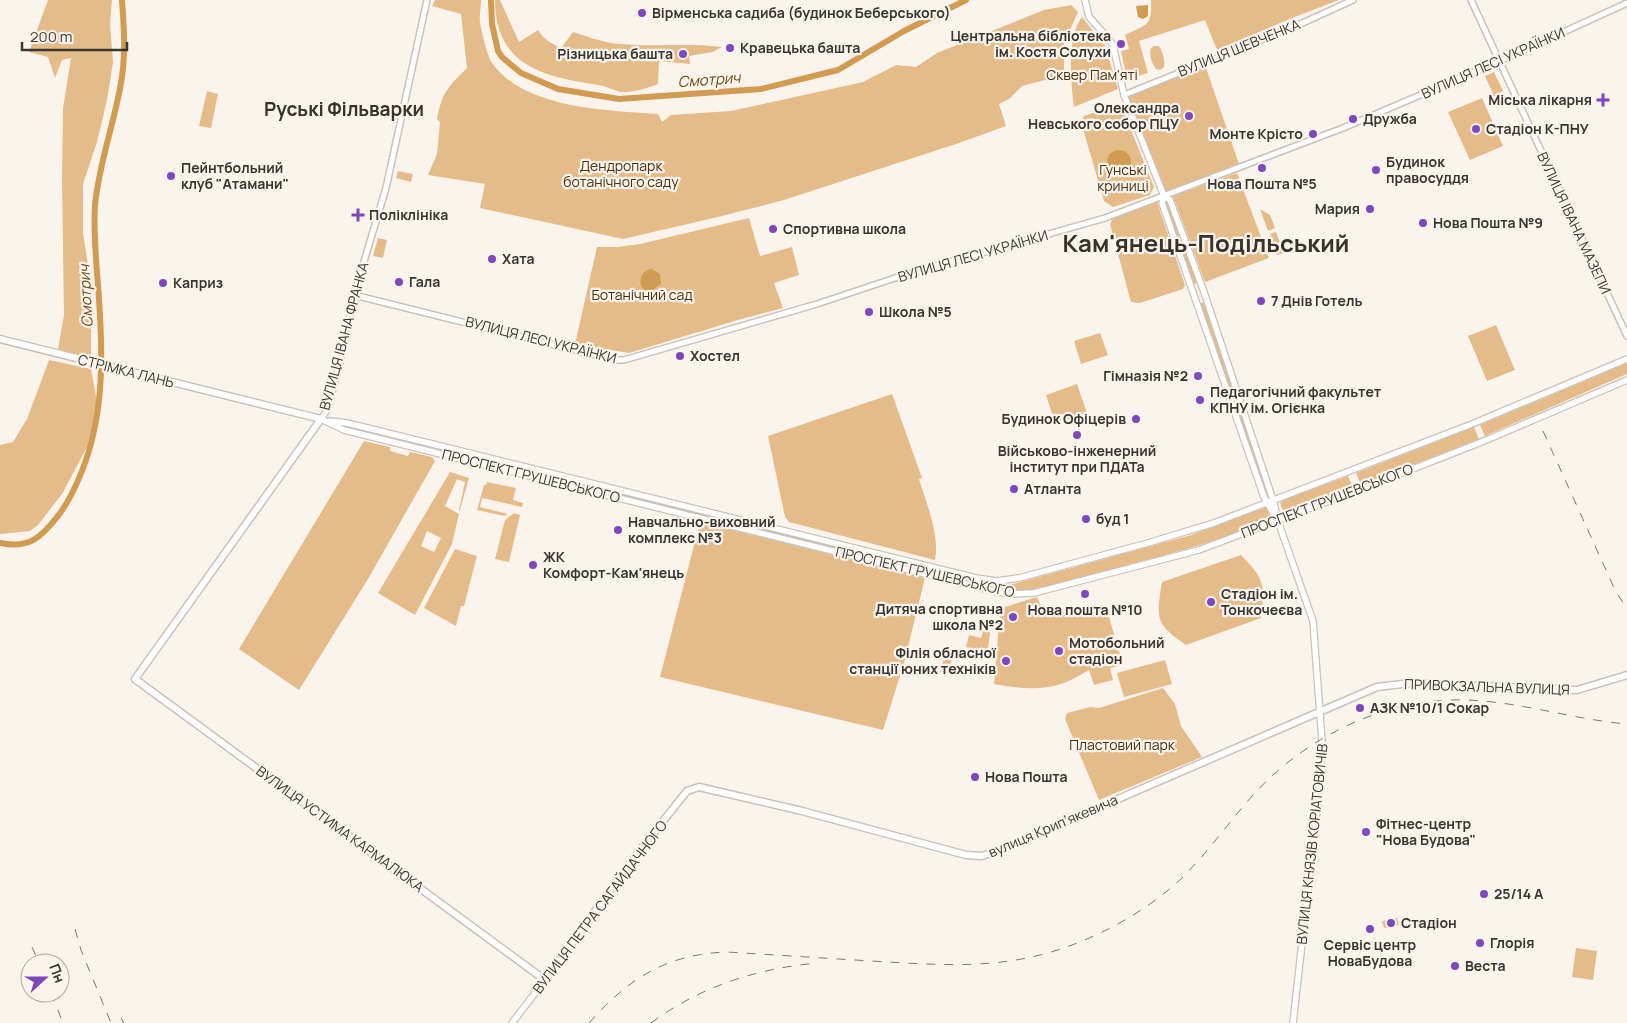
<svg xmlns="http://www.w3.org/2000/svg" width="1627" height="1023" font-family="Manrope,sans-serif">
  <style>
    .green { fill: #e5bc89; fill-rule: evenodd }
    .water { fill: #d19b52 }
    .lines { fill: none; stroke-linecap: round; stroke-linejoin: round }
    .river { stroke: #d19b52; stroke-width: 6 }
    .tertiary-casing { stroke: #c8c2ba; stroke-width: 8 }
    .secondary-casing { stroke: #c8c2ba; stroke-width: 8 }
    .primary-casing { stroke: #c8c2ba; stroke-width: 9 }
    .tertiary { stroke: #fff; stroke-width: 5 }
    .secondary { stroke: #fff; stroke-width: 5.5 }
    .primary { stroke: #fff; stroke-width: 6 }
    .rail { stroke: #7c7873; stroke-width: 1; stroke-dasharray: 9 9; stroke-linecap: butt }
    .poi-dot { fill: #7f47be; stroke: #fbf4ec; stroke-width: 2 }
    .labels { text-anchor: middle; stroke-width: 4.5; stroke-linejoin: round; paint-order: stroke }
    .poi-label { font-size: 14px; font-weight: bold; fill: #383633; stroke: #fbf4ec; text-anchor: start }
    .street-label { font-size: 14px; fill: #383633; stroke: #fbf4ec }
    .park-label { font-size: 14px; fill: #473111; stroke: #fbf4ec }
    .water-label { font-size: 15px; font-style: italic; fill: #6c470e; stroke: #fbf4ec }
    .district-label { font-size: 19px; font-weight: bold; fill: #37322c; stroke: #fbf4ec }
    .town-label { font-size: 24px; font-weight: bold; fill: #37322c; stroke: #fbf4ec }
  </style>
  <rect width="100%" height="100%" fill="#fbf4ec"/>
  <path class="green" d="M48,0H112L110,24L113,62L107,100L97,142L83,184V233L91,285V358L58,349L64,315L62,178L63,108L71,58L62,60L55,78L48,57L29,52Z
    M435,0H481C481,7 479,16 480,23C482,32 487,56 492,63C525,109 607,110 658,114L662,122L671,115L731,111L863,82L896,65L916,67L937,53L1044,10L1071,5L1078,12L1064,43V75L1022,86L1009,99L999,104L1006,126L959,143L784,200L718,217L623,239L480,208L485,184L428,175L437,154L440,122L437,119C442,92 448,87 467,68L461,14L432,6Z
    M495,0H500L519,42L538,30C544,40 551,43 561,48L573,32C589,37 604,43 621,44C655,47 688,43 722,47L713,52L689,56L690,64L659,61L658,84C648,88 632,93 621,92C613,90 606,86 598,85C544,77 495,66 495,0Z
    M1151,0H1339L1292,18L1217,50L1205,20L1139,41L1148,73L1127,79L1121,51L1129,49L1125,35C1147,24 1152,27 1151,0Z
    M1082,17L1105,46L1118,89L1074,107C1071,83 1066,37 1082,17Z
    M1154,46H1159C1163,52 1165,60 1164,67L1160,70L1156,69C1151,63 1149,55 1151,48Z
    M1204,62L1240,167L1164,196L1124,95Z
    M1494,72L1503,91L1494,96L1485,76Z
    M207,91L218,94L211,128L199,126Z
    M1482,98L1503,146L1470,160L1448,112Z
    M1116,105L1123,110L1154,187L1150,195L1113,207L1104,201L1081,122L1084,116Z
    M398,171L413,174L411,182L396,178Z
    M1237,173L1269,258L1205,282L1173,196Z
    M1157,202L1185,285L1183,289L1140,303L1131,302L1110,224L1114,217Z
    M1168,202L1198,282L1192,285L1164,203Z
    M1260,209L1270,215L1275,228L1268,231Z
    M749,218L760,256L792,247L799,275L774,283L783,308L738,320L629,353L575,344L597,247H617L640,244Z
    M1276,232L1284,253L1277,255L1270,234Z
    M378,238L387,240L383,258L373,256Z
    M1204,302L1234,392L1231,393L1200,304Z
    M1496,325L1515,370L1487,381L1468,336Z
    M1100,333L1108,355L1081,364L1074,341Z
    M49,360L91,369L98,407L87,447L62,494L38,525L30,531L0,534V445L13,442L27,419Z
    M1627,363V374L1485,436L1480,425Z
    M1077,384L1087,413L1055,423L1046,395Z
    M892,394L922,478L919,479C926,502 940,535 935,560L789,522L785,517L768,436Z
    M1238,405L1268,491L1265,492L1235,406Z
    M1474,427L1479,439L1361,485L1356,473Z
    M364,441L390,447V451L408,456L410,452L432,457L435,461L368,579L299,690L239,649Z
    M450,472L469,478L460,510H459L465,482L457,479L445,506L459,514L452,544L415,615L378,593ZM427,531L441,538L434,552L421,546Z
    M1348,476L1353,488L1288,514L1284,513L1280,503L1283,500Z
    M487,482L516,488L513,500L523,503L522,507L482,498L480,507L508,514L504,516L477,510L484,485H486Z
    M1265,506L1269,508L1272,517L1270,521L1197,546L1053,586L1021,591H1007L1006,586L1191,535Z
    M514,513L520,515L509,562L495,559L505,520Z
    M700,522L925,578L904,663L883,730L660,677Z
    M455,549L477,556L464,606H461L456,626L424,608Z
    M1241,555C1265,580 1265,584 1261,618L1186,645C1155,623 1156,619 1162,582Z
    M1037,597L1045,615L1070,610H1107L1123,665L1110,668L1113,680L1094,685L1089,670C1080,675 1071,681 1061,684C1040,691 1015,688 994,684L1000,612L1005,607Z
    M983,631L990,632L987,659L969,656L971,648L966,647L969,635L981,638Z
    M949,653L953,654L950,665L965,669L963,676L940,672L944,658Z
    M1165,660L1172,684L1124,697L1117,673Z
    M1163,688L1175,704L1181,726L1202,757L1099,800L1065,719L1067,713L1090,707L1099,708Z
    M1397,918L1399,925L1384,928L1382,921Z
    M1576,948L1597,951L1593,980L1572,977Z"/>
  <path class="water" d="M1148,5V16L1143,19L1138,17L1136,6Z
    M1107 162a12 12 0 1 1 24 0a12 12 0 1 1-24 0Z
    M652,269L660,274L661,284L648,293C637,287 638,271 652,269Z"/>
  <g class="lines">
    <path class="river" d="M491,0L492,24L498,51L502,57L521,73L558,89L619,99L761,89L838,70L904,31L966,0
      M0,543C28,549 41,538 57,517C68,504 76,486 82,471C104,415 103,358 99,299C97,268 93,237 95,205C99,163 114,124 121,83C126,56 124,27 122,0"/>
    <defs>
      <path id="tertiary" d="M1471,0L1627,336
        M1124,95L1296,26L1353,0
        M354,295L615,360H624L817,304L904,275L1105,218L1343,128L1500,61L1627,3
        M321,419L327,410L339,367L354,295L386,188L427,0"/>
      <path id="secondary" d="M1085,0L1089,17L1108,38L1113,45L1124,95L1164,196L1170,200L1204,292L1273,500L1280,527L1313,621L1322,741L1319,793L1293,1023
        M1164,196L1162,203L1264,497L1276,518
        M321,419L344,430L998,592L1013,594L1034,593L1199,550L1377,483L1484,441L1627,380
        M330,421L347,423L976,578L997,581L1019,578L1148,543L1214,523L1472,424L1627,359
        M512,1023L545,980"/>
      <path id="primary" d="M0,339L321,419L135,679L545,980L636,855L687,791L699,787L802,811L966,855L982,856L1000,850L1377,687L1411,683L1577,690L1627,675"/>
    </defs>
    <use href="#tertiary" class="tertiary-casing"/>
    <use href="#secondary" class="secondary-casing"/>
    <use href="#primary" class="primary-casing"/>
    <use href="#tertiary" class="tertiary"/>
    <use href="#secondary" class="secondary"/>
    <use href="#primary" class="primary"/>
    <path class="rail" d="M1543,431L1615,590L1627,609
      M75,929L81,950L111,1023
      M32,947L39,963
      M51,993L63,1023
      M121,1018L124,1023
      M589,1023C628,979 666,954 727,952C775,955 823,958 871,961C942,965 1003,971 1072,945C1112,930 1151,907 1182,878C1208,852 1229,822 1253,795C1303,740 1375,703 1450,700C1510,698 1568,719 1627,724
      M651,1023C699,987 758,968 818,963"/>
  </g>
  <g class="poi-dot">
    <circle cx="642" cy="13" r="5"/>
    <circle cx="1121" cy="44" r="5"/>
    <circle cx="730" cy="48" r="5"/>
    <circle cx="683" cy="54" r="5"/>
    <path d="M1600.5 92.5h5v5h5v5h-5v5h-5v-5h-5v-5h5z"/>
    <circle cx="1189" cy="116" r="5"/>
    <circle cx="1353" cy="119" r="5"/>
    <circle cx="1476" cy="129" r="5"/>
    <circle cx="1313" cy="134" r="5"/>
    <circle cx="1262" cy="168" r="5"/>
    <circle cx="1376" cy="170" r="5"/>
    <circle cx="171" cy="176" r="5"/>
    <circle cx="1370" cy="209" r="5"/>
    <path d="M355.5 207.5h5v5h5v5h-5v5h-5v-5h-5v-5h5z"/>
    <circle cx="1423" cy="223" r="5"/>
    <circle cx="773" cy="229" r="5"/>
    <circle cx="492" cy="259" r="5"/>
    <circle cx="399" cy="282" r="5"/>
    <circle cx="163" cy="283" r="5"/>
    <circle cx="1261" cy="301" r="5"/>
    <circle cx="869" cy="312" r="5"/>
    <circle cx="680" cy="356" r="5"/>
    <circle cx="1198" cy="376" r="5"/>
    <circle cx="1200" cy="400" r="5"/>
    <circle cx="1136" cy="419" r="5"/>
    <circle cx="1077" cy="435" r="5"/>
    <circle cx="1014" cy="489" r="5"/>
    <circle cx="1086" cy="519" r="5"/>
    <circle cx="618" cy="530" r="5"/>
    <circle cx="533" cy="565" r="5"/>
    <circle cx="1085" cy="594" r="5"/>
    <circle cx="1211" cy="602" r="5"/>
    <circle cx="1013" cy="617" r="5"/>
    <circle cx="1059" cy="651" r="5"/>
    <circle cx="1006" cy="661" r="5"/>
    <circle cx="1360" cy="708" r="5"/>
    <circle cx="975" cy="777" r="5"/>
    <circle cx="1366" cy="832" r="5"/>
    <circle cx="1484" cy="894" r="5"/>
    <circle cx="1391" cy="923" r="5"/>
    <circle cx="1370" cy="929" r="5"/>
    <circle cx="1480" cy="943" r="5"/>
    <circle cx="1455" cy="966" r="5"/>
  </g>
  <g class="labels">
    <g class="poi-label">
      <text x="652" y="18">Вірменська садиба (будинок Беберського)</text>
      <text x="1111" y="41" text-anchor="end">Центральна бібліотека<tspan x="1111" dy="16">ім. Костя Солухи</tspan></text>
      <text x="740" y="53">Кравецька башта</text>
      <text x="673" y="59" text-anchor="end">Різницька башта</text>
      <text x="1592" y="105" text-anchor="end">Міська лікарня</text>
      <text x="1179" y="113" text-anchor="end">Олександра<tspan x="1179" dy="16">Невського собор ПЦУ</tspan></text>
      <text x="1363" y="124">Дружба</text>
      <text x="1486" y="134">Стадіон К-ПНУ</text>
      <text x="1303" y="139" text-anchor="end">Монте Крісто</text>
      <text x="1386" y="167">Будинок<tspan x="1386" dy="16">правосуддя</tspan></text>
      <text x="181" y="173">Пейнтбольний<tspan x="181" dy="16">клуб "Атамани"</tspan></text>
      <text x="1262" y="189" text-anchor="middle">Нова Пошта №5</text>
      <text x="1360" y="214" text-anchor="end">Мария</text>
      <text x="369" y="220">Поліклініка</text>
      <text x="1433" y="228">Нова Пошта №9</text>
      <text x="783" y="234">Спортивна школа</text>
      <text x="502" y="264">Хата</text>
      <text x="409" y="287">Гала</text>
      <text x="173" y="288">Каприз</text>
      <text x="1271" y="306">7 Днів Готель</text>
      <text x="879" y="317">Школа №5</text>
      <text x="690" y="361">Хостел</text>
      <text x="1188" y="381" text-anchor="end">Гімназія №2</text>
      <text x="1210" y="397">Педагогічний факультет<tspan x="1210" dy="16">КПНУ ім. Огієнка</tspan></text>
      <text x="1126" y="424" text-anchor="end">Будинок Офіцерів</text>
      <text x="1077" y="456" text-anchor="middle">Військово-інженерний<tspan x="1077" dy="16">інститут при ПДАТа</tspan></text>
      <text x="1024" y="494">Атланта</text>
      <text x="1096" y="524">буд 1</text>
      <text x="628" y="527">Навчально-виховний<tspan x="628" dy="16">комплекс №3</tspan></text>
      <text x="543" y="562">ЖК<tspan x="543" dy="16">Комфорт-Кам'янець</tspan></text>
      <text x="1221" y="599">Стадіон ім.<tspan x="1221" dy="16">Тонкочеєва</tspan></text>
      <text x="1003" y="614" text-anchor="end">Дитяча спортивна<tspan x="1003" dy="16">школа №2</tspan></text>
      <text x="1085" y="615" text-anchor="middle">Нова пошта №10</text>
      <text x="1069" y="648">Мотобольний<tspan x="1069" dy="16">стадіон</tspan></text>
      <text x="996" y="658" text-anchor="end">Філія обласної<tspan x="996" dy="16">станції юних техніків</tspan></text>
      <text x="1370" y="713">АЗК №10/1 Сокар</text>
      <text x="985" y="782">Нова Пошта</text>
      <text x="1376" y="829">Фітнес-центр<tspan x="1376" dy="16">"Нова Будова"</tspan></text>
      <text x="1494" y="899">25/14 А</text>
      <text x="1401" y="928">Стадіон</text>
      <text x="1490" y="948">Глорія</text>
      <text x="1370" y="950" text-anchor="middle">Сервіс центр<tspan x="1370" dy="16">НоваБудова</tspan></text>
      <text x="1465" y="971">Веста</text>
    </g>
    <g class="street-label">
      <text transform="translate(1239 48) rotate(-22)" y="5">ВУЛИЦЯ ШЕВЧЕНКА</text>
      <text transform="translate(1493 63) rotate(-24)" y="5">ВУЛИЦЯ ЛЕСІ УКРАЇНКИ</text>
      <text transform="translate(1574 223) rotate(65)" y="5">ВУЛИЦЯ ІВАНА МАЗЕПИ</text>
      <text transform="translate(973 256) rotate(-16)" y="5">ВУЛИЦЯ ЛЕСІ УКРАЇНКИ</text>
      <text transform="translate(344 336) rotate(-75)" y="5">ВУЛИЦЯ ІВАНА ФРАНКА</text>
      <text transform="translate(541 340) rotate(14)" y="5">ВУЛИЦЯ ЛЕСІ УКРАЇНКИ</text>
      <text transform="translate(126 371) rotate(14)" y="5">СТРІМКА ЛАНЬ</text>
      <text transform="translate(531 476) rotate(14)" y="5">ПРОСПЕКТ ГРУШЕВСЬКОГО</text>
      <text transform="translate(1327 501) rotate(-21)" y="5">ПРОСПЕКТ ГРУШЕВСЬКОГО</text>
      <text transform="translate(925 572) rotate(13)" y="5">ПРОСПЕКТ ГРУШЕВСЬКОГО</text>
      <text transform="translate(1487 687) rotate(2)" y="5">ПРИВОКЗАЛЬНА ВУЛИЦЯ</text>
      <text transform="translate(1053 826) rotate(-23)" y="5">вулиця Крипʼякевича</text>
      <text transform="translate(340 829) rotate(36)" y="5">ВУЛИЦЯ УСТИМА КАРМАЛЮКА</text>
      <text transform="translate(1312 844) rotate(-84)" y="5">ВУЛИЦЯ КНЯЗІВ КОРІАТОВИЧІВ</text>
      <text transform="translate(600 907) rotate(-53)" y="5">ВУЛИЦЯ ПЕТРА САГАЙДАЧНОГО</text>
    </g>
    <g class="park-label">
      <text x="1092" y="80">Сквер Пам'яті</text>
      <text x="621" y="171">Дендропарк<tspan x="621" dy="16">ботанічного саду</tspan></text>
      <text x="1123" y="175">Гунські<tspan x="1123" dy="16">криниці</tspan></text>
      <text x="642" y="300">Ботанічний сад</text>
      <text x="1122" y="750">Пластовий парк</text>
    </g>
    <g class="water-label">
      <text transform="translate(709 80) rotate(-4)" y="5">Смотрич</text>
      <text transform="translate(86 296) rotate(-93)" y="5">Смотрич</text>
    </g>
    <g class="district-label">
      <text x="344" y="116">Руські Фільварки</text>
    </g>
    <g class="town-label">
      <text x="1206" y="252">Кам'янець-Подільський</text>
    </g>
  </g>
  <g transform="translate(45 978) rotate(69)"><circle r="24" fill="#fbf4ec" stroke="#ada8a2"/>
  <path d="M0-4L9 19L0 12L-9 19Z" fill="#7f47be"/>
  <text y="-8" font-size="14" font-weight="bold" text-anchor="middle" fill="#383633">Пн</text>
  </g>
  <path d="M22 42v8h105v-8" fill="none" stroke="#383633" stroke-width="2.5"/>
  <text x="30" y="42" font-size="15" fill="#383633" stroke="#fbf4ec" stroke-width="4" paint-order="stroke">200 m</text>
</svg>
